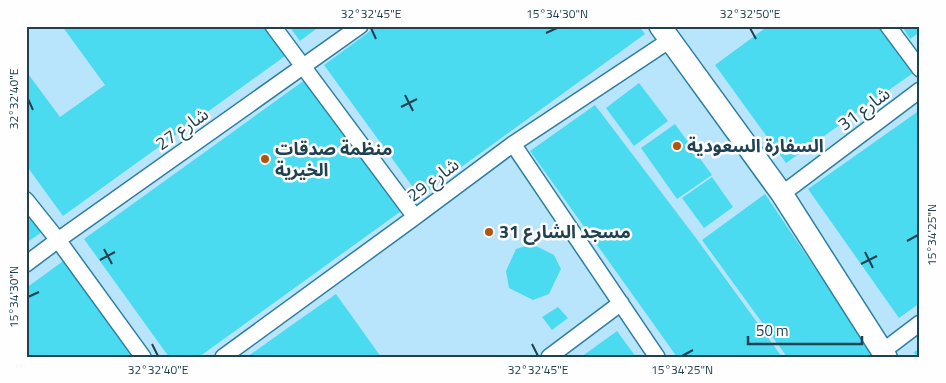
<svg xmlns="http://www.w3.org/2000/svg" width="946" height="383" font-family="'Titillium Web','Noto Sans Arabic',sans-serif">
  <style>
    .building { fill: #4adbf0 }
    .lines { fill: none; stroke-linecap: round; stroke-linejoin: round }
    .street-casing { stroke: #2c7fa0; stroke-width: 18 }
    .secondary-casing { stroke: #2c7fa0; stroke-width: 24 }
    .street { stroke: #fff; stroke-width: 15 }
    .secondary { stroke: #fff; stroke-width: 21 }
    .ticks { fill: none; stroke: #1f4150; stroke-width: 2 }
    .poi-dot { fill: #b3530c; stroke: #fefefe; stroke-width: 2 }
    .labels { text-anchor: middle; stroke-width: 5; stroke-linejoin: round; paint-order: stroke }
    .street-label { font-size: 18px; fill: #1f4150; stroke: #fefefe }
    .poi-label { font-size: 18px; font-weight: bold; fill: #1f4150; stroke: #fefefe; text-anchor: start }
    .neatline { fill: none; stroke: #1f4150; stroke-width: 2 }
    .ticks-label { font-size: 12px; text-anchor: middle; fill: #1f4150 }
  </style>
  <rect width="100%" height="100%" fill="#b8e5fb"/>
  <path class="building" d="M62,26H268L288,54L63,216L26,165V71L60,117L105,85Z
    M289,26H320L300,41Z
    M377,26H639L645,34L420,197L324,65Z
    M768,26H879L913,73L786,163L715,65Z
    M902,26H920V32L910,39Z
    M309,77L404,209L199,357H169L84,239Z
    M639,83L668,121L634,146L606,108Z
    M595,105L696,238L782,357H677L530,151Z
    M920,110V303L899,318L808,189Z
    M675,124L712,175L677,199L641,148Z
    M712,177L733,207L704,228L682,198Z
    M765,194L827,286L874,357H787L702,240Z
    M26,211L42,232L26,243Z
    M532,244L554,255L561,269L549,294L533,300L509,288L506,271L516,249Z
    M66,259L137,357H26V288Z
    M336,294L381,357H247L289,327Z
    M558,307L568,318L552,330L542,317Z
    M617,331L636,357H581Z
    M920,348V357H916L914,352Z"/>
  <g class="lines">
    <defs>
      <path id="street" d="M273,26L415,217
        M888,26L920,69
        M513,144L657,357
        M782,194L920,90
        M26,200L58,240L143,357
        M26,264L58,240L360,26
        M883,351L920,323
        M223,357L415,217L513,144L670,40
        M549,357L621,303"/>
      <path id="secondary" d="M660,26L782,194L886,357"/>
    </defs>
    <use href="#street" class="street-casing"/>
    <use href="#secondary" class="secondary-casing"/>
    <use href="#street" class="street"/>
    <use href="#secondary" class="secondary"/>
  </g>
  <path class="ticks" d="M371,28L376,39M750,28L756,39M546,33L557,28M405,95L413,111M28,99L33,110M401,107L417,99M907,241L918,235M104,249L112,264M865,252L873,268M100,260L115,252M861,264L877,256M28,297L39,292M152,344L158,356M532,344L538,356M682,356L693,350"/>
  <g class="poi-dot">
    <circle cx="677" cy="146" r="5"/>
    <circle cx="265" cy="159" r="5"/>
    <circle cx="489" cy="232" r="5"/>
  </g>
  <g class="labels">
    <g class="street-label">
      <text transform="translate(864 109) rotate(-37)" y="6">شارع 31</text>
      <text transform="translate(182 129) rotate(-35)" y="6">شارع 27</text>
      <text transform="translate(433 180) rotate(-37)" y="6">شارع 29</text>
    </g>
    <g class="poi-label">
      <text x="687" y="152">السفارة السعودية</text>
      <text x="275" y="155">منظمة صدقات<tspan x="275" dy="21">الخيرية</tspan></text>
      <text x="499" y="238">مسجد الشارع 31</text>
    </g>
  </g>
  <rect width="946" height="383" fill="none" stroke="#fefefe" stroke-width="55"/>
  <path d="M748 336v8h114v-8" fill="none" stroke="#1f4150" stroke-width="2.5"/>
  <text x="756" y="336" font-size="15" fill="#1f4150" stroke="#fefefe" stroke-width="4" paint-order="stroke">50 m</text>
  <rect x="28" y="28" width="890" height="328" class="neatline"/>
  <g class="ticks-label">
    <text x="371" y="18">32°32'45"E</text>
    <text x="557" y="18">15°34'30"N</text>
    <text x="750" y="18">32°32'50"E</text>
    <text transform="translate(14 99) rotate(-90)" y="4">32°32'40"E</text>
    <text transform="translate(932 235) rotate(-90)" y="4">15°34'25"N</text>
    <text transform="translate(14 297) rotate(-90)" y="4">15°34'30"N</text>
    <text x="158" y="374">32°32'40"E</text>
    <text x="538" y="374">32°32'45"E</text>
    <text x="682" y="374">15°34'25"N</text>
  </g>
</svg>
